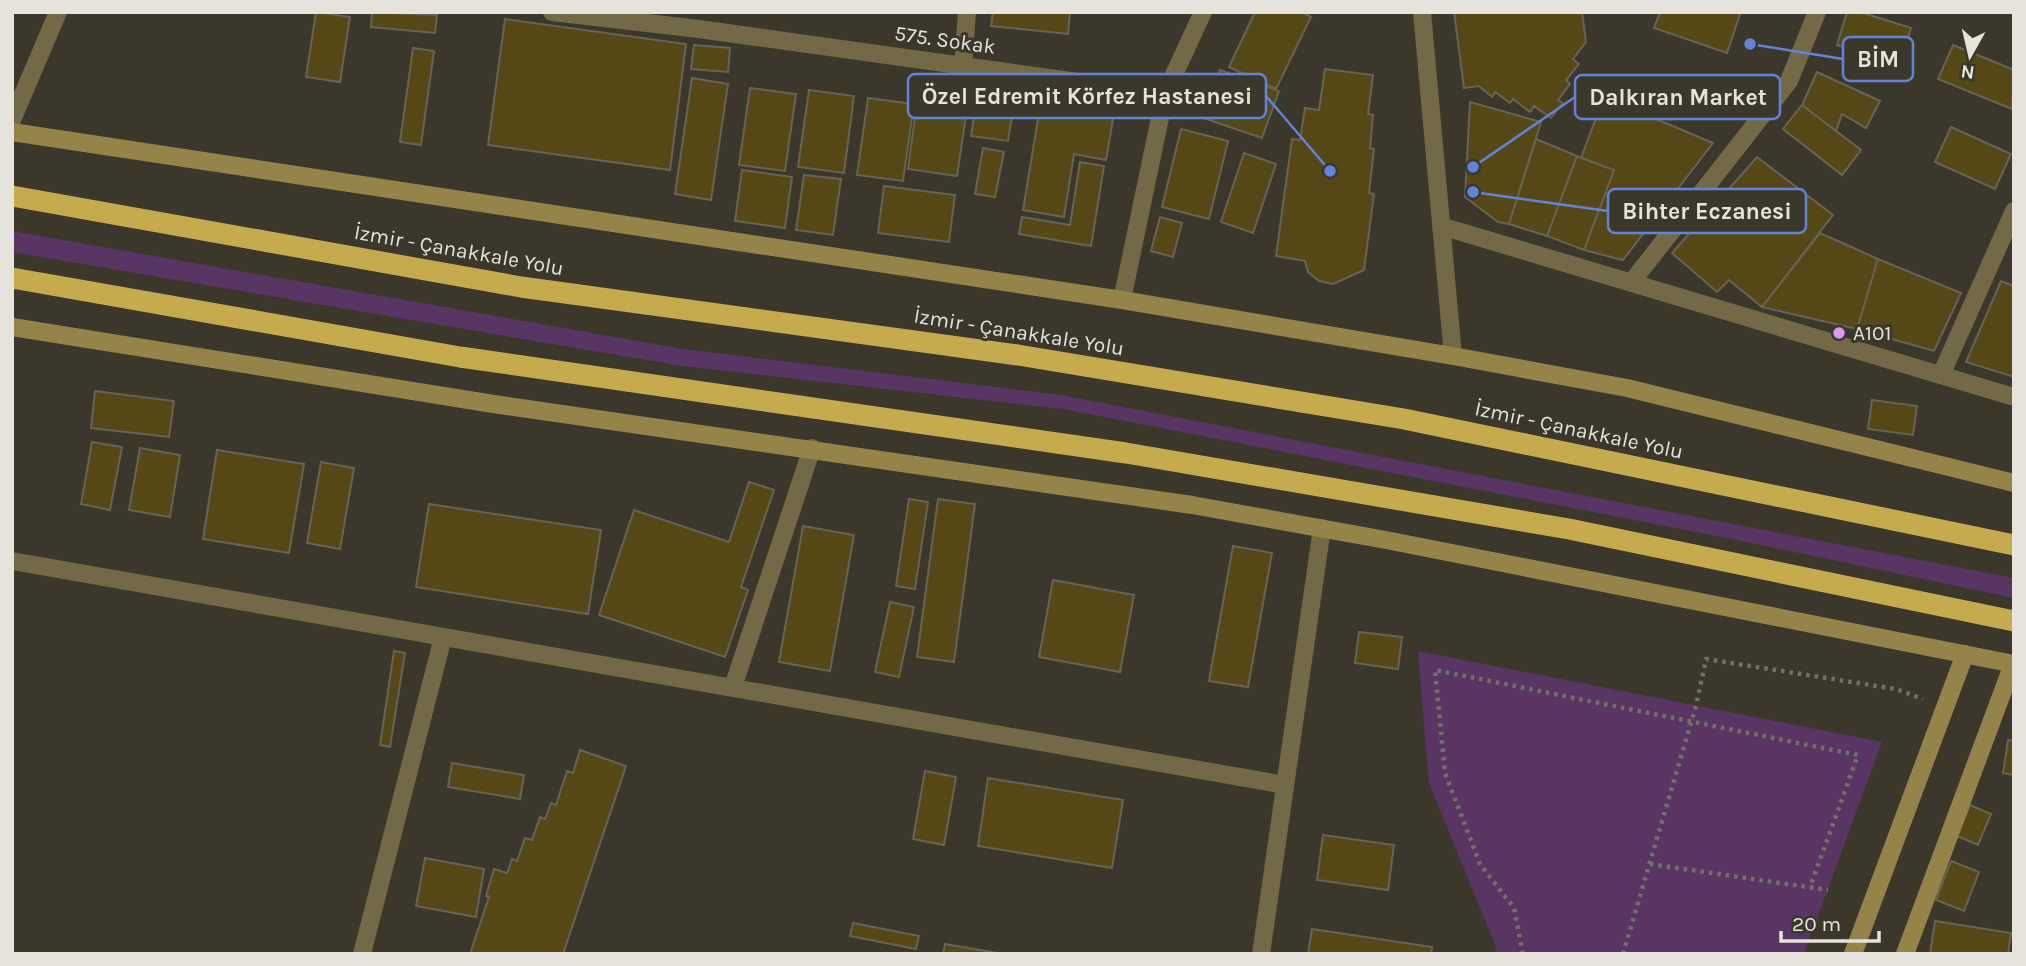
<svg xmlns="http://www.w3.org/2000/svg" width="2026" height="966" font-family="Karla,sans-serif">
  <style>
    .green { fill: #583563 }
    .building { fill: #564816; stroke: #676356; stroke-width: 2 }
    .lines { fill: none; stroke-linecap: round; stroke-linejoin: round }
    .path { stroke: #737065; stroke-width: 4.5; stroke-dasharray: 3.5 5; stroke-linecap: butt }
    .street { stroke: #736946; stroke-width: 18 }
    .secondary { stroke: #95844a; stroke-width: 18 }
    .highway { stroke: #c5ab4d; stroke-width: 21 }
    .poi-dot { fill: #de98f2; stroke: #3b382b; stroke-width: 2.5 }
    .labels { text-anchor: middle; stroke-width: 6; stroke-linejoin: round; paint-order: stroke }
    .street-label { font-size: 21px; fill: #e5e3db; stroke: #3b382b }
    .poi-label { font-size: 21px; fill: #e5e3db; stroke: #3b382b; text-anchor: start }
    .leader { fill: none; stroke: #6382d9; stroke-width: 2.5 }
    .callout-dot { fill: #6382d9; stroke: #3b382b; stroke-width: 2.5 }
    .callout { fill: #3b382b; stroke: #6382d9; stroke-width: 2.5 }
    .callout-label { font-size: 23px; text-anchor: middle; font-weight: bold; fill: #e5e3db }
  </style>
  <rect width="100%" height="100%" fill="#3b382b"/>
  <path class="green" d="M12,231L683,349L1061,395L2014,578V598L1732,539L1063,409L682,366L12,252Z
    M1418,651L1882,742L1804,954H1494L1496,947L1429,783Z"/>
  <path class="building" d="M316,12L350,17L340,82L306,77Z
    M372,12L437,15L435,33L371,27Z
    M993,12H1070L1068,34L991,26Z
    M1255,12H1302L1311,17L1276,89L1229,67Z
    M1454,12H1582L1586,42L1573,59L1579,64L1566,80L1570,84L1558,100L1563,103L1551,118L1534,106L1530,112L1513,99L1510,103L1495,92L1492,97L1479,86L1464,88Z
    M1660,12H1736L1740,14L1727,53L1654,28Z
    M1847,12H1860L1911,28L1900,65L1837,45Z
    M505,19L686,44L670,170L488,145Z
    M694,45L730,48L728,72L691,69Z
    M1953,45L2014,70L2012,109L1938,79Z
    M413,48L434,51L421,145L400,142Z
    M1325,69L1373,75L1368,114L1373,115L1370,148L1374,149L1369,193L1374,194L1364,270L1333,284L1319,281L1308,272L1305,261L1276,256L1292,139L1300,140L1305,108L1319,110Z
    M1220,70L1279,91L1262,138L1203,118Z
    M1817,72L1880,101L1866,128L1842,114L1836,131L1802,105Z
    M692,78L728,84L711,200L675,194Z
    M980,79L1017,84L1008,141L971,136Z
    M1044,83L1117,96L1106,160L1074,154L1064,217L1023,210Z
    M750,88L796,94L785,171L739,165Z
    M809,90L854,96L844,173L798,167Z
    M1604,97L1713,143L1623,260L1584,250L1614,170L1581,158Z
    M868,98L914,104L903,181L857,175Z
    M917,102L967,109L957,176L908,169Z
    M1470,102L1541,122L1509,224L1498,222L1465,197Z
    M1802,105L1861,150L1842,175L1783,129Z
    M1951,127L2011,154L1995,189L1935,162Z
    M1181,129L1228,141L1209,219L1162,207Z
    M1536,139L1577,156L1547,236L1509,224Z
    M983,148L1004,152L995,197L975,194Z
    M1244,153L1276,164L1253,233L1221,222Z
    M1577,156L1614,170L1584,250L1547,236Z
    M1757,157L1833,215L1762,307L1729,280L1717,292L1672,253Z
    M1080,162L1104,166L1091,246L1019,234L1022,217L1070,225Z
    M742,170L792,177L785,228L735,221Z
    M804,175L841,179L833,235L796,230Z
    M884,186L955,195L949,242L878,233Z
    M1160,217L1182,223L1173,257L1151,251Z
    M1820,233L1878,259L1857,329L1762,307Z
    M1878,259L1961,293L1934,351L1857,329Z
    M2001,281L2014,286V377L1966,362Z
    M95,391L174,401L169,437L91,428Z
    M1872,400L1917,406L1913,435L1868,429Z
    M92,442L122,447L110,510L81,504Z
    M140,448L180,455L170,517L129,510Z
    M217,450L304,464L289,553L203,539Z
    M321,462L354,468L340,549L307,543Z
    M749,482L774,490L741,587L748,590L725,657L599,615L634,510L729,542Z
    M909,499L928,502L915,589L896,586Z
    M938,499L975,504L954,662L917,657Z
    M429,504L601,530L588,614L416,587Z
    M803,526L854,535L830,671L779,662Z
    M1233,546L1272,553L1248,687L1209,681Z
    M1053,580L1134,595L1120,672L1039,657Z
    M890,602L914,607L899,677L875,672Z
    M1359,632L1402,637L1398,669L1355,663Z
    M394,651L405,653L390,747L380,745Z
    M2008,740L2014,741V775L2003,773Z
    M580,750L626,766L563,954H470L489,897L486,896L494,869L507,873L512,859L517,861L525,838L532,840L540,817L545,819L551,803L556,805L567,771L573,773Z
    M452,763L524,775L520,799L448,787Z
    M925,771L956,777L944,845L913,839Z
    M988,778L1123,800L1112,868L978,846Z
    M1970,805L1991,814L1978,845L1957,836Z
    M1323,835L1394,845L1388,890L1317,880Z
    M425,858L484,869L476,917L416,906Z
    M1951,861L1979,872L1964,911L1936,900Z
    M1935,921L2011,933L2008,954H1930Z
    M853,923L919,936L916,949L850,936Z
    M1312,929L1432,947L1431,954H1308Z
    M945,944L1003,954H943Z"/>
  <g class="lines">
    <path class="path" d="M1650,864L1828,890
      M1523,954L1514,908L1480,864L1445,773L1435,670L1858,755L1810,887
      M1623,954L1696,706L1706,659L1896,689L1923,699"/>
    <path class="street" d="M552,12L699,29L1165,94
      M1422,12L1453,356
      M963,66L967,12
      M12,120L58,12
      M1441,226L2014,397
      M1631,283L1789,81L1817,12
      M1122,300L1165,94L1203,12
      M1941,375L2014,211
      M12,561L1285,785
      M733,687L812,448
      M362,954L443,637
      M1261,954L1322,528"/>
    <path class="secondary" d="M12,132L1122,300L1453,356L1627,388L2014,483
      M12,327L500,405L1192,505L1386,540L2014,664
      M1853,954L1965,654
      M1905,954L2013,664"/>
    <path class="highway" d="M12,196L521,287L1018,355L1404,419L2014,545
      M12,278L460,357L1126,453L1569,529L2014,621"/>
  </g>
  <circle class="poi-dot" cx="1839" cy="333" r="7"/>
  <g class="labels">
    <g class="street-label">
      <text transform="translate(945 40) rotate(8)" y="7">575. Sokak</text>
      <text transform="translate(459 250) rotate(10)" y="7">İzmir - Çanakkale Yolu</text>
      <text transform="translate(1019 332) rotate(9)" y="7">İzmir - Çanakkale Yolu</text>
      <text transform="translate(1579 430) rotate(12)" y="7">İzmir - Çanakkale Yolu</text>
    </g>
    <g class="poi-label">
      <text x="1853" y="340">A101</text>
    </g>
  </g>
  <path class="leader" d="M1750 44L1843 59M1330 171L1266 96M1473 167L1575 97M1473 192L1608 211"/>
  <g class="callout-dot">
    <circle cx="1750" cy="44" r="7"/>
    <circle cx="1330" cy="171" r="7"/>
    <circle cx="1473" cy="167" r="7"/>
    <circle cx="1473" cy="192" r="7"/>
  </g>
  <g class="callout">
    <rect x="1843" y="37" width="70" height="44" rx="7"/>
    <rect x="908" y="74" width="358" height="44" rx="7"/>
    <rect x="1575" y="75" width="205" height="44" rx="7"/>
    <rect x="1608" y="189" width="198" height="44" rx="7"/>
  </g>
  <g class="callout-label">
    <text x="1878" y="67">BİM</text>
    <text x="1087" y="104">Özel Edremit Körfez Hastanesi</text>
    <text x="1678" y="105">Dalkıran Market</text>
    <text x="1707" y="219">Bihter Eczanesi</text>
  </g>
  <rect width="2026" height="966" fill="none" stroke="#e5e3db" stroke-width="28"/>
  <g transform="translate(1970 56) rotate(188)" stroke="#3b382b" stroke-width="5" paint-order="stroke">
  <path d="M0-5L12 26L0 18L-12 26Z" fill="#e5e3db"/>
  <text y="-10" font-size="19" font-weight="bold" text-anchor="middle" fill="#e5e3db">N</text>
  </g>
  <path d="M1781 931v10h98v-10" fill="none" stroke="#e5e3db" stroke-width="3.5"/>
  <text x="1792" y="931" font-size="21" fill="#e5e3db" stroke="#3b382b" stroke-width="5" paint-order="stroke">20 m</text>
</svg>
